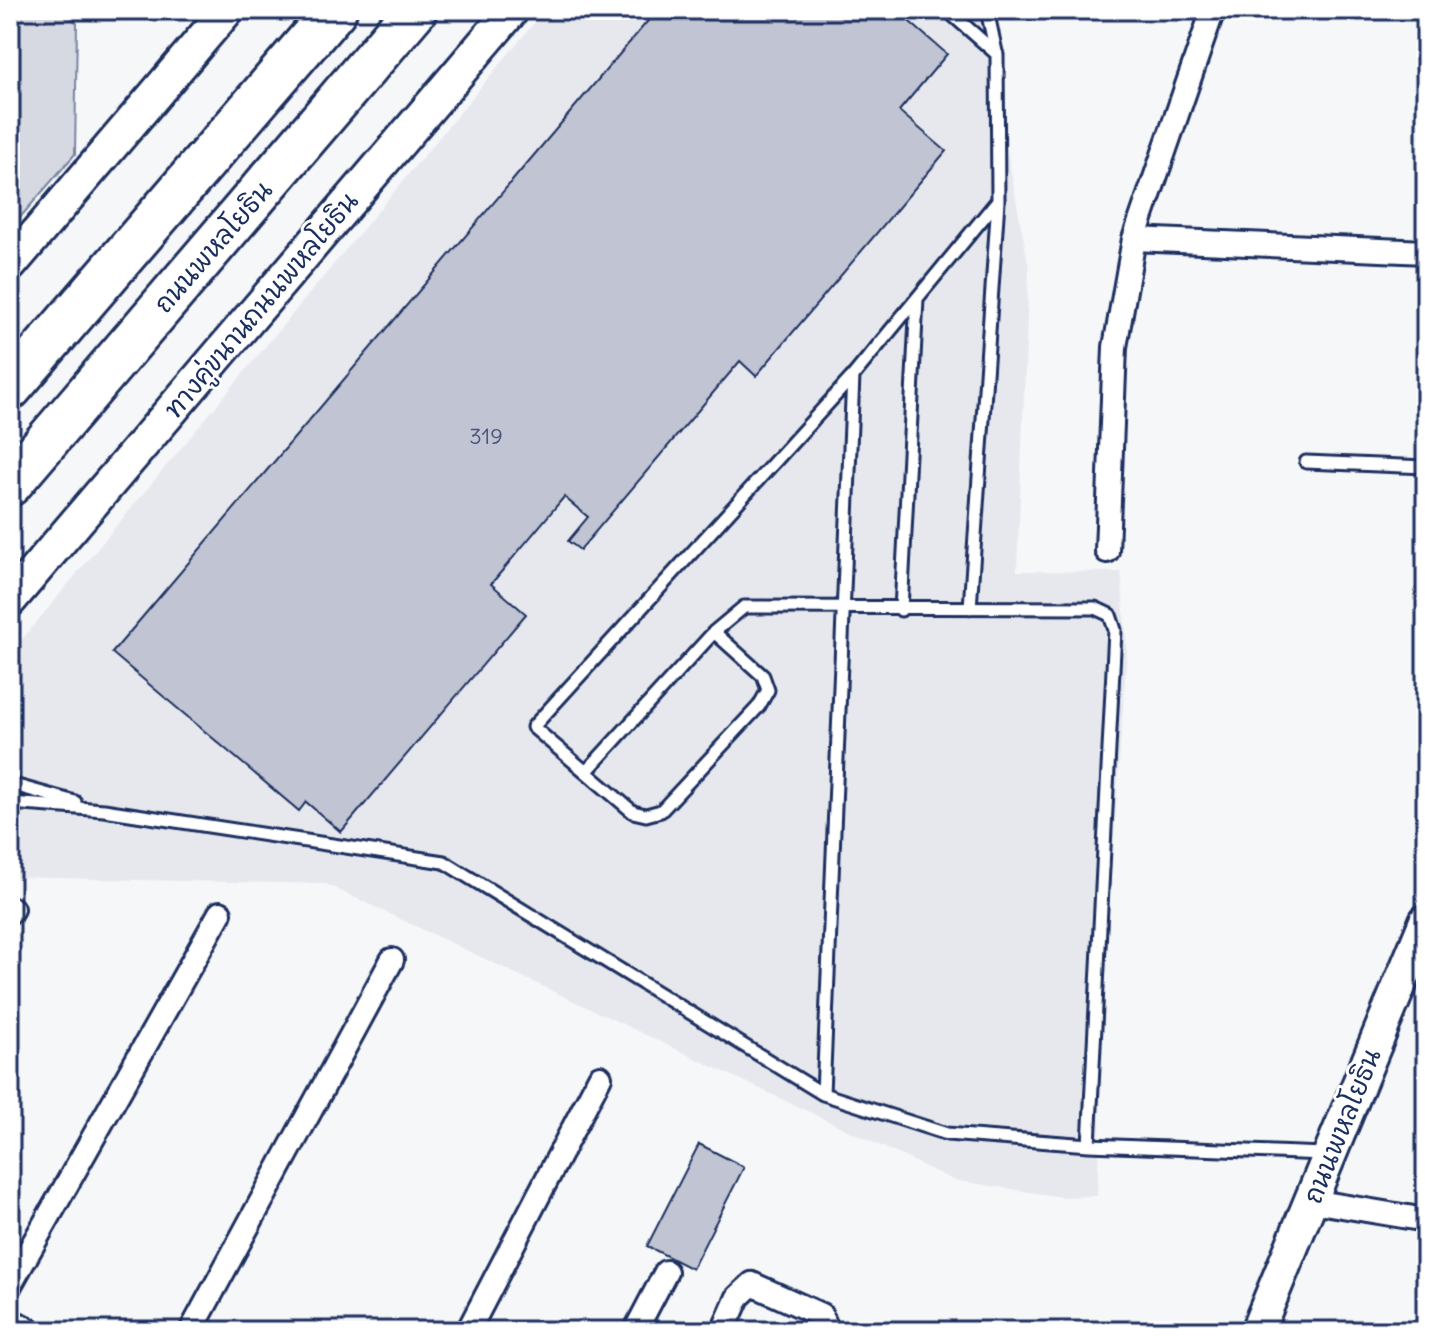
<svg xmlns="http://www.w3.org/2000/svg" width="1436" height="1341" font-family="Delius,'Playpen Sans Thai',sans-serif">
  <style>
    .built { fill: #e6e8ee }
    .green { fill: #d6d9e2; stroke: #7884a0; stroke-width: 2 }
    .building { fill: #c0c4d3; stroke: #1b2f5e; stroke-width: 2 }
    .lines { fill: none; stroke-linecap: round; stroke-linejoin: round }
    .lane-casing { stroke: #1b2f5e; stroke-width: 17 }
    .street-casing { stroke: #1b2f5e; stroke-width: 28 }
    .secondary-casing { stroke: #1b2f5e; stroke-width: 38 }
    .highway-casing { stroke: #1b2f5e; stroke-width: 48 }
    .lane { stroke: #fff; stroke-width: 11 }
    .street { stroke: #fff; stroke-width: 22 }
    .secondary { stroke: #fff; stroke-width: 32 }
    .highway { stroke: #fff; stroke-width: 42 }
    .labels { text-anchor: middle; stroke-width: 6; stroke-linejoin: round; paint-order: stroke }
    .number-label { font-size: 22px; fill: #44547b }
    .street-label { font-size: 26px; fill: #1b2f5e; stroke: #fff }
  </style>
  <rect width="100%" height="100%" fill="#f6f7f9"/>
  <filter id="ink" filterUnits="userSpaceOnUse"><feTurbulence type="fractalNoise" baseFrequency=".0125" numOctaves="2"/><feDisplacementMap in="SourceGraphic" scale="16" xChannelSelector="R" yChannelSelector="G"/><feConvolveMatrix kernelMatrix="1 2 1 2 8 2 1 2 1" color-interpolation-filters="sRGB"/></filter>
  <g filter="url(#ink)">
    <path class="built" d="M545,10H981L1029,268L1017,571L1121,572L1127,651L1109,905L1097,1196L1062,1197L953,1180L326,884L10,877V654Z"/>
    <path class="green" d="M10,10H63L77,23L75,154L10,229Z"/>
    <path class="building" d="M657,10H896L947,54L899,111L946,151L756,376L740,361L580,550L568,541L588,517L564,497L491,584L526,614L341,832L306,802L299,811L112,653Z
      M699,1144L744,1167L692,1269L647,1246Z"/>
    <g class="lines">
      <defs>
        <path id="lane" d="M947,10L997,54L998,200L853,376L823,1094L947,1134L1089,1145L1325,1154
          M987,10L996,52
          M1306,462L1426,467
          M970,608L998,201
          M901,610L917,299
          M714,632L763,676L768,690L759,706L661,811L646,815L633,812L533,727L853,376
          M586,772L714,632L744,607L1095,608L1110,615L1115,630L1089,1145
          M10,784L75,802
          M10,803L104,810L444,862L823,1094"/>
        <path id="street" d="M1134,239L1426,252
          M1107,551L1115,347L1134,239L1213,10
          M10,912L12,909
          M1312,1201L1426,1220
          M10,1285L220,913
          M10,1320L31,1331
          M191,1331L392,960
          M468,1331L600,1077
          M635,1331L666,1272
          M723,1331L738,1297L752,1284L821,1315L828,1331"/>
        <path id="secondary" d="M10,265L227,10
          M10,600L512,10
          M1257,1331L1426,921"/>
        <path id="highway" d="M10,388L335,10
          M10,484L415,10"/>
      </defs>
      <use href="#lane" class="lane-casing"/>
      <use href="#street" class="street-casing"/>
      <use href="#secondary" class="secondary-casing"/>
      <use href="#highway" class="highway-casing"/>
      <use href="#lane" class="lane"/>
      <use href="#street" class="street"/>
      <use href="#secondary" class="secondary"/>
      <use href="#highway" class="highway"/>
    </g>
  </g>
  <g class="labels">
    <g class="number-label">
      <text x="486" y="444">319</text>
    </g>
    <g class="street-label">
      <text transform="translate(213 247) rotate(-49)" y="9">ถนนพหลโยธิน</text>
      <text transform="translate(261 305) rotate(-50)" y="9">ทางคู่ขนานถนนพหลโยธิน</text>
      <text transform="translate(1342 1126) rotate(-68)" y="9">ถนนพหลโยธิน</text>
    </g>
  </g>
  <rect width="1436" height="1341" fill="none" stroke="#fff" stroke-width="40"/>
  <rect x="20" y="20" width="1396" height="1301" fill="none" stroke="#1b2f5e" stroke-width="3" filter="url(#ink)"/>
</svg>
